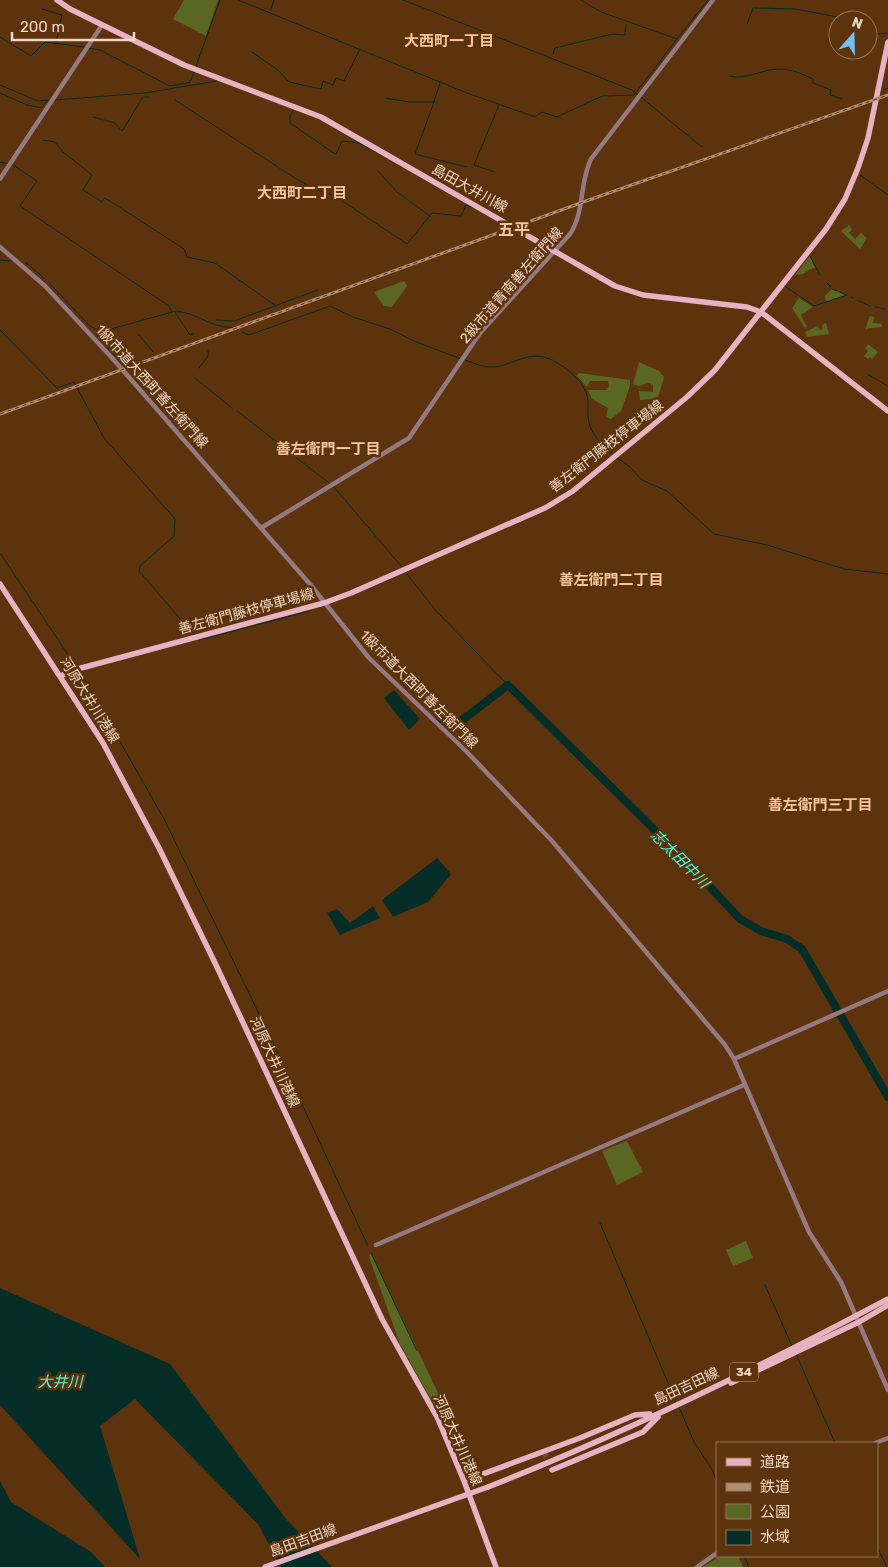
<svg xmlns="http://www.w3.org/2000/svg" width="888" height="1567" font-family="Rubik,'Noto Sans JP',sans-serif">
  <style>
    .green { fill: #5a6722 }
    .water { fill: #032d26 }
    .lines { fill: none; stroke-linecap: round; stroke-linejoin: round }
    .stream { stroke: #032d26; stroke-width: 1 }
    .river { stroke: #032d26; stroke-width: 8 }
    .major-tunnel { stroke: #724b28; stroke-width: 5.5; stroke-dasharray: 5.5 3; stroke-linecap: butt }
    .minor { stroke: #947981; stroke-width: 4.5 }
    .major { stroke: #e7b2c2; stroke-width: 5.5 }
    .rail-casing { stroke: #af8e73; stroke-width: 3 }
    .rail { stroke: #5c330d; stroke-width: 1; stroke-dasharray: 4; stroke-linecap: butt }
    .major-bridge { stroke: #e7b2c2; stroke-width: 5.5 }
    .labels { text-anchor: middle; stroke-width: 5; stroke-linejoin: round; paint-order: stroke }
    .shield { fill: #5c330d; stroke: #c4a58c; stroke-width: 1 }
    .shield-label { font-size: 12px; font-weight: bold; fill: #f0d6c3 }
    .street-label { font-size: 14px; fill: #f0d6c3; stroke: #5c330d }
    .neighbourhood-label { font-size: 15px; font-weight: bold; fill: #f5c39c; stroke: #5c330d }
    .water-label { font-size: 15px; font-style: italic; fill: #48f7db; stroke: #5c330d }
    .quarter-label { font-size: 16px; font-weight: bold; fill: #f5c39c; stroke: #5c330d }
  </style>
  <rect width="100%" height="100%" fill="#5c330d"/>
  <path class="green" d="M184,0H218L206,36L173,19Z
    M849,225L852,229L849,233L855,239L861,233L867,238L860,249L841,231Z
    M810,256L815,268L810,269L803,274L795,275Z
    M404,281L407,286L392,307L384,306L374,292Z
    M832,289L845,295V296L826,302L825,296Z
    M799,298L813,307L801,315L807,327L805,328L792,308Z
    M870,316L874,317L873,323L882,324V327L865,329Z
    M826,323L829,334L807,337L805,332L818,326L819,330L823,329L822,325Z
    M868,344L878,352L872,359L870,357L868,359L864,356L868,351L865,348Z
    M639,362L659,371L664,377L655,408L649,407L652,405L651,399L640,400L639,391L653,392V385L649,383L639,386L633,384Z
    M579,373L630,380V386L621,411L611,419L606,417L608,408L592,399L588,390H607L609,386L608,381H590L587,387L577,376Z
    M627,1141L643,1172L617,1185L602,1151Z
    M746,1241L753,1258L733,1266L726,1250Z
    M371,1253L477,1474L468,1476L464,1473L447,1428L400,1344L369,1257Z
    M720,1556H738L743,1567H703Z"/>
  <path class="water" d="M394,690L420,719L409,730L384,698Z
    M437,858L451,874L428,902L393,917L382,900Z
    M373,906L380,918L340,935L327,913L337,909L350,923Z
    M0,1288L170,1364L286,1519L332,1567H281L258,1524L135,1399L100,1426L140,1559L0,1405Z
    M0,1481L11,1502L91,1552L105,1567H0Z"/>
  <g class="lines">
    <path class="stream" d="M238,0L467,93L535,117L542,112L557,117L602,96L634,95L677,39
      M403,0L632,90L702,147
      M581,0L601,12L677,39L708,0
      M42,9L62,15L56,42
      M271,9L274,0
      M747,24L753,8L796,9L853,20
      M868,35L888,33
      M0,37L31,56L45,42L84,47
      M88,48L100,50L170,86L190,82L195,70
      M252,52L279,71L289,82L321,89L323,81L333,85L336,78L344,81L360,49
      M553,54L555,48L612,34L625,35L626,25
      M196,66L220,0
      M729,76C746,81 761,69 779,69C792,69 802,74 813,79V83L831,90L830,95L842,99
      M0,85L38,101L51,100
      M883,90L888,88
      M0,93L27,105L42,108L47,100
      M385,98L410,102H434L440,83
      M55,100L145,93L217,81
      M175,100L298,180L314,189L335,196L407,244L432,213L461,216L466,205L474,208
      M434,102L415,154L467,167
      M294,108L290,117V123L332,152L336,154L342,141L359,143L376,152
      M93,117L115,123L122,131L143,97H149
      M43,140L55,142L63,152L92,175L83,190L102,202L104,198L110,201L184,249L187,257L215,263L276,306
      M0,162L9,164
      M13,165L37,181L20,206L169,306L172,312
      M378,171L397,192L430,216
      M495,172L474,165L499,105
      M860,175L888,195
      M810,256L820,275
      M0,260L12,261
      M26,263L45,279
      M827,283L831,287
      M50,284L90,326L100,332L176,311C198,313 215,331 238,327
      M786,287L814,306L847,295
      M832,289L837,291
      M840,292L846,295
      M851,297L853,298
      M857,300L870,306
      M875,307L885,309
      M175,312L190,335L193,334
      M216,320L234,321L318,290
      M0,330L57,388L74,382L104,438L175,519L174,536L140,566L139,571L195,636
      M242,332L249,335L330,306L353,317L390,329L414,341L461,359
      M139,335L153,352
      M97,336L124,366
      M465,360C474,363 484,368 494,367C514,365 528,350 550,359C565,366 586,382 588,400C588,408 587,418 590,426C594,438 605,448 614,455
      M199,368L208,356V351
      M867,374L888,386
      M195,378L232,408
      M237,411L286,449
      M289,452L329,483
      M617,458L629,466L642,480L667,491L714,534L767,545L844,569L888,574
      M334,487L401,566
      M0,553L75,665
      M407,574L437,612L508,685
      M199,640L310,611
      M84,678L164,819L283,1063
      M287,1072L368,1246
      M600,1223L677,1404
      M371,1253L417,1351
      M765,1285L792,1346
      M796,1354L835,1443
      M679,1407L694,1442L713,1471L717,1483
      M877,1547L887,1567
      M744,1556L749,1567"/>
    <path class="river" d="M440,721H461L508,685L680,855L740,919L761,931L787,939L802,949L888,1097"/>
    <path class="major-tunnel" d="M544,1452L552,1470"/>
    <path class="minor" d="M0,179L102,25
      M0,247L45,286L113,359L309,583L369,658L466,751L552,841L725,1045L734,1059L809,1232L841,1282L888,1390
      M261,528L409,438L480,333L570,234C585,212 579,183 591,159L713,0
      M734,1059L888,991
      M376,1245L744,1085
      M875,1443L888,1438
      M697,1567L717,1553"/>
    <path class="major" d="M57,0L70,9L184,65L321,117L615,286L643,295L747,307L761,312L888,411
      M0,584L103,743L159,848L216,965L382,1319L438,1419L464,1481L496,1567
      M61,676L70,671L324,603L351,593L545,508L573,491L602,467L687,397L715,370L826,229L845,199L858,168L868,138L888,42
      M731,1383L859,1322L888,1305
      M552,1470L643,1432L658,1417
      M464,1481L580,1438L635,1415L650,1414
      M488,1487C625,1433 758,1368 888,1299"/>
    <defs>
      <path id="rail" d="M0,414L586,201L888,95"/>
    </defs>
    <use href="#rail" class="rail-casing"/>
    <use href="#rail" class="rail"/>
    <path class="major-bridge" d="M265,1567L488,1487"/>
  </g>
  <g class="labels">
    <rect class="shield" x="730" y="1362.5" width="28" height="19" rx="4"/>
    <g class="shield-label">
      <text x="744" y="1376">34</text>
    </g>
    <g class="street-label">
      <text transform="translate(470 188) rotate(29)" y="5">島田大井川線</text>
      <text transform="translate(511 285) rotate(-49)" y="5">2級市道青南善左衛門線</text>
      <text transform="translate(152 386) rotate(48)" y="5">1級市道大西町善左衛門線</text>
      <text transform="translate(606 446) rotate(-38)" y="5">善左衛門藤枝停車場線</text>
      <text transform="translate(246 611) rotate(-15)" y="5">善左衛門藤枝停車場線</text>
      <text transform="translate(419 689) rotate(45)" y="5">1級市道大西町善左衛門線</text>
      <text transform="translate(90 700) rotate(58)" y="5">河原大井川港線</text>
      <text transform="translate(275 1062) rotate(65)" y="5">河原大井川港線</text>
      <text transform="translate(686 1386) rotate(-25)" y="5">島田吉田線</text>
      <text transform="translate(458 1440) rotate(66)" y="5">河原大井川港線</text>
      <text transform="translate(303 1540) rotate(-20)" y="5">島田吉田線</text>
    </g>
    <g class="neighbourhood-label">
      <text x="449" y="46">大西町一丁目</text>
      <text x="302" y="198">大西町二丁目</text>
      <text x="328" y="454">善左衛門一丁目</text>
      <text x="611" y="585">善左衛門二丁目</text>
      <text x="820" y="810">善左衛門三丁目</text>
    </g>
    <g class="water-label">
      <text transform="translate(680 859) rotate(45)" y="5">志太田中川</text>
      <text x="60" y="1387">大井川</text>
    </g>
    <g class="quarter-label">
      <text x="514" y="235">五平</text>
    </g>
  </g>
  <rect x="716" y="1442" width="162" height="115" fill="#5c330d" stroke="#977456"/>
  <rect x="726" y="1458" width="25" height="8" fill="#e7b2c2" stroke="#977456"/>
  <text x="760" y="1467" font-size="15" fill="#f0d6c3">道路</text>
  <rect x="726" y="1483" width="25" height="8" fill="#af8e73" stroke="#977456"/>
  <text x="760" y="1492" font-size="15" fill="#f0d6c3">鉄道</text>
  <rect x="726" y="1504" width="25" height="15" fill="#5a6722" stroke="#977456"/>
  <text x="760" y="1517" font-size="15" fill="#f0d6c3">公園</text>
  <rect x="726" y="1530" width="25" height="15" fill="#032d26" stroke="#977456"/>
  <text x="760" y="1542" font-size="15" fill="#f0d6c3">水域</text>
  <g transform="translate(853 35) rotate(20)"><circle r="24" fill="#5c330d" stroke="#977456"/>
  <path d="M0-4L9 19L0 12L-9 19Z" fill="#72c1f5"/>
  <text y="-8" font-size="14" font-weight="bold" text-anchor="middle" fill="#f0d6c3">N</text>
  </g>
  <path d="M12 32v8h122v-8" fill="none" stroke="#f0d6c3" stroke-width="2.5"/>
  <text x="20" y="32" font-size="15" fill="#f0d6c3" stroke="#5c330d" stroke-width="4" paint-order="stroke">200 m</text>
</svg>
